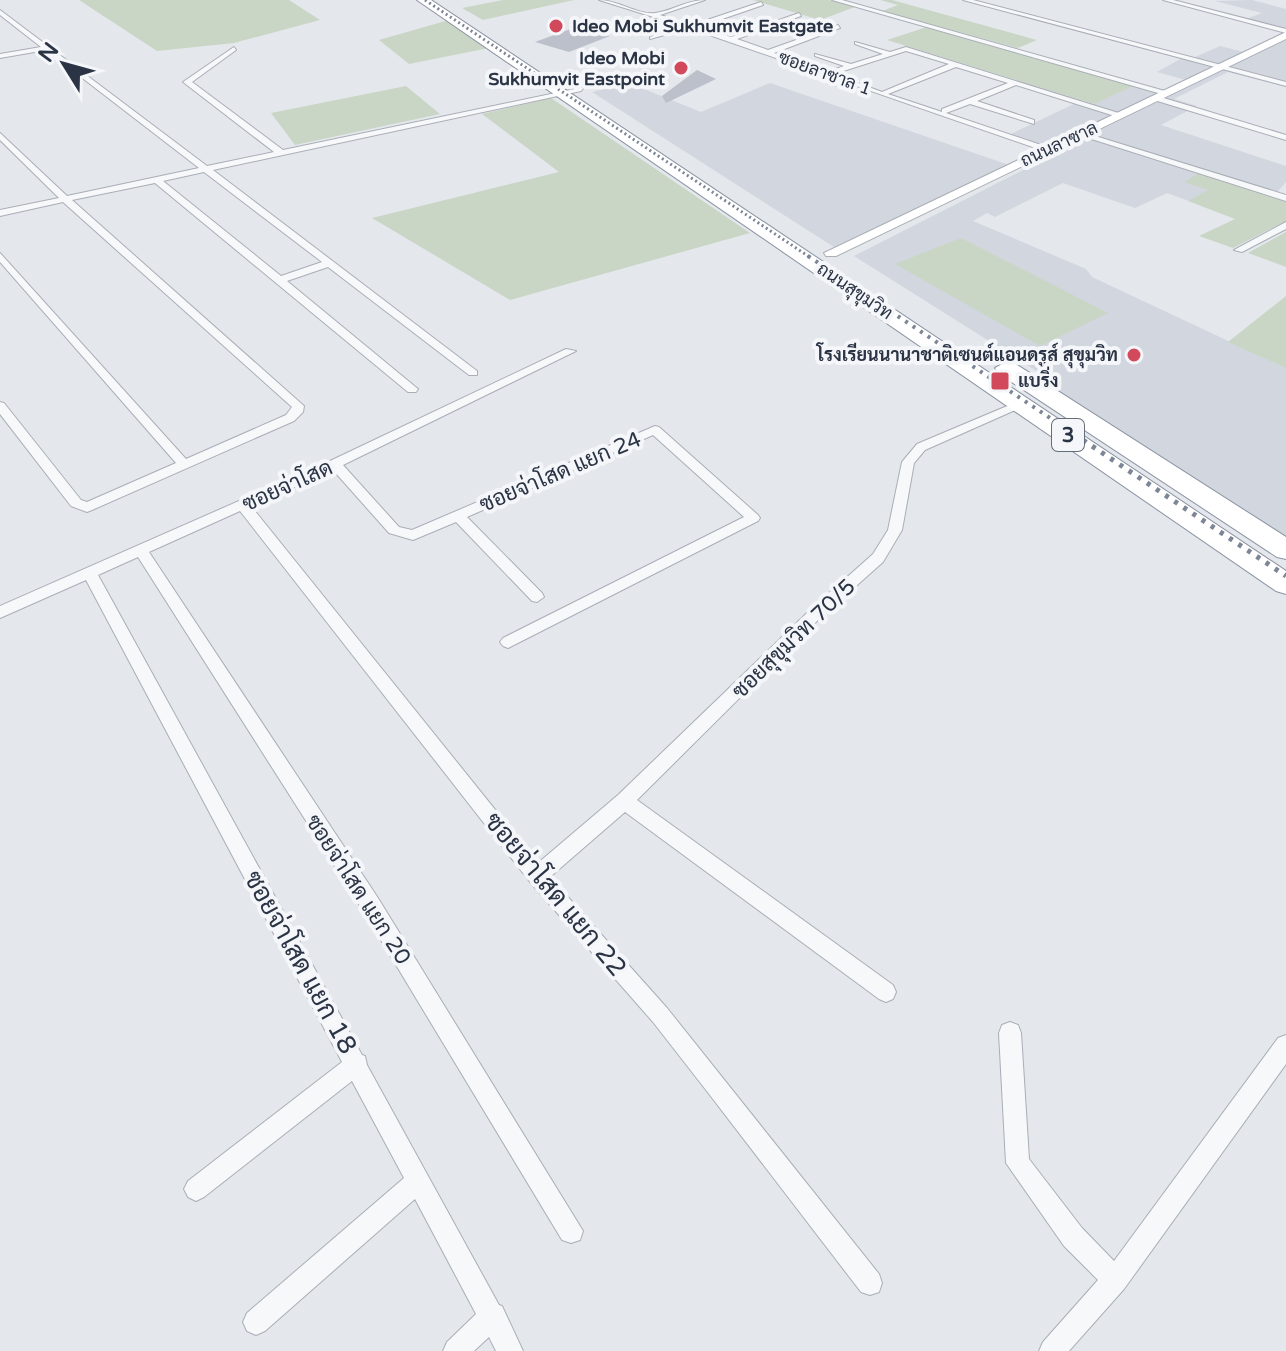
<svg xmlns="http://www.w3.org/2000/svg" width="1286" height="1351" font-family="'Varela Round',Sarabun,sans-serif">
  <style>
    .built { fill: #d2d6de }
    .green { fill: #c9d6c5 }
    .building { fill: #bbc0ca }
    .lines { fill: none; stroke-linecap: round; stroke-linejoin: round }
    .street-casing { stroke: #a9aeb7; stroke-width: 2 }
    .secondary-casing { stroke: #a9aeb7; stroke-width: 2 }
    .highway-casing { stroke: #8b94a3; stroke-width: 2 }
    .street { fill: #f7f8fa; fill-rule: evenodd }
    .secondary { fill: #fff; fill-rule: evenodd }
    .highway { fill: #fff; fill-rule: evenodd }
    .rail-far2 { stroke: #7d8696; stroke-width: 3; stroke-dasharray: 2 3; stroke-linecap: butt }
    .rail-far1 { stroke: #7d8696; stroke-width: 4; stroke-dasharray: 3 6; stroke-linecap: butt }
    .rail { stroke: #7d8696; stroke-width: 5; stroke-dasharray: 4 7; stroke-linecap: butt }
    .poi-dot { fill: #d1495b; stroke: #f4f6f9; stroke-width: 3 }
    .labels { text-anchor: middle; stroke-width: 8; stroke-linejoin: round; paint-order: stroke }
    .far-poi-label { font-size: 18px; font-weight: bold; fill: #2b3445; stroke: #f4f6f9; text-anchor: start }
    .far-street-label { font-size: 18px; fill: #2b3445; stroke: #f4f6f9 }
    .shield { fill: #f4f6f9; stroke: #676e7b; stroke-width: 2 }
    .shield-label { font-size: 20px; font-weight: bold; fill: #2b3445 }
    .street-label { font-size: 22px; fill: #2b3445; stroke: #f4f6f9 }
    .near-street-label { font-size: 26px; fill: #2b3445; stroke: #f4f6f9 }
  </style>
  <rect width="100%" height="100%" fill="#e4e7ec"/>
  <path class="built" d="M1252,0L1286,9V29L1246,19L1262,13L1215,1Z
    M1286,31V87L1228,72L1174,99L1197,106L1161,125L1286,166V182L1273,197L1209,190L1189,201L1167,193L1135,208L1063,183L995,217L987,213L973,221L1086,269L1092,277L1286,368V539L1042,382L1046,377L854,256L1025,169L1009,165L834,247L592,92L629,83L701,112L770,83L1009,165L1046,147L1011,134L1076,103L1088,106L1136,85L1162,92L1186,80L1157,72L1182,58H1193L1220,46L1244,52Z"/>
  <path class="green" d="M79,0H289L320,20L234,43L157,51Z
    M503,0H574L483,20L462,8Z
    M753,0H829L855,7L820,20Z
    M880,0H892L1037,40L1018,48L882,11L898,5Z
    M449,20L489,48L409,64L379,40Z
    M927,27L1136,85L1094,104L887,40Z
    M406,86L440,114L295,145L271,113Z
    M551,98L750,233L510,300L372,218L559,172L482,114Z
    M1199,173L1286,202V221L1233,248L1199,236L1235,219L1188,201L1208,190L1184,182Z
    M1286,232V267L1248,253Z
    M961,238L1108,313L1040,346L895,264Z
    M1286,296V368L1228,342Z"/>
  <path class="building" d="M576,27L610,36L569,52L535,42Z
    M697,70L716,79L666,103L662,96Z"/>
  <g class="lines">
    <defs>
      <path id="street" d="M599,0C618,0 637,15 655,13C672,11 687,0 705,0L660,15L692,25L761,2L763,5L699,27L731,37L799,13L801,16L737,39L768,50L838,25L840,28L774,53L828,72L844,66L815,56V54L851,64L883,54L855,44V42L890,52L906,47L1125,115L1118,117L1016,85L977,101L1034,120V124L970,104L946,113L1050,148L1047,152L689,28L650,39V37L682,26ZM906,51L949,64L882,92L834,74ZM956,67L1008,83L942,109V112L888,94Z
        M832,0H842L1172,93L1165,95Z
        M963,0H973L1286,82V86Z
        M1163,0H1173L1286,29V33Z
        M0,10L207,166L274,152L183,82L234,47L236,50L192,82L283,150L584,87L581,91L213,170L477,371V375H469L328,267L287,281L418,389L416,392H408L155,183L72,200L304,406L303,412L294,421L92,510L87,512L71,506L0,414V402L4,403L81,500L87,502L176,463L0,262V253L186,459L286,415L292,407L63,202L0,216V210L59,198L0,140V133L67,196L199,168L46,50L0,58V54L41,47L0,15ZM204,172L322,262L281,276L163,181Z
        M1157,96L1286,135V140L1154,100Z
        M1079,131L1286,195V201L1079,135Z
        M1286,222V229L1242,252L1234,250Z
        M566,349L576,351L343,465L399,527L412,530L655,426L659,427L758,515L760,518L758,521L508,648L503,646L500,642L503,638L744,517L653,435L467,517L542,593L544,597L537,602L532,601L456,522L413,540L389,533L333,470L251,506L538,863L618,795L808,612L873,554L888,530L902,462L917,444L1019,401L1023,400L1029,404L925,450L914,463L902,530L883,562L818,620L637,800L893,985L896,992L893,999L886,1002L879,999L625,812L550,877L667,1008L879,1274L882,1283L879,1292L870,1295L861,1292L706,1090L653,1022L530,882L240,511L149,552L378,898L583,1231L580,1240L571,1243L562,1240L364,912L138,557L98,575L362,1055L365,1056L367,1065L499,1305L502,1306L523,1351H496L489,1337L474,1351H443L447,1342L476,1314L415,1199L265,1331L256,1335L247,1331L243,1322L247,1313L404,1178L352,1081L204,1197L196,1201L188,1197L184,1189L188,1181L342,1062L86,580L0,618V606L330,461Z
        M1010,1022L1018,1025L1021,1033L1029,1159L1082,1228L1114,1261L1278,1038L1286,1035V1064L1124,1289L1069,1351H1039L1043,1342L1098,1280L1064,1246L1006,1163L999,1033L1002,1025Z"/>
      <path id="secondary" d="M1286,32V39L836,256H826L824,253Z"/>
      <path id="highway" d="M417,0H431L1286,571V594L1276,591Z
        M1006,362L1014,363L1286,537V559L1277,557L998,373L995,368Z"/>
    </defs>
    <use href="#street" class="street-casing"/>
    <use href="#secondary" class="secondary-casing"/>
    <use href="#highway" class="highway-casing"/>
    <use href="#street" class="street"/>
    <use href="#secondary" class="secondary"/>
    <use href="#highway" class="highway"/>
    <path class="rail-far2" d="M425,0L811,258"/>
    <path class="rail-far1" d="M808,256L1086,442"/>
    <path class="rail" d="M1083,440L1286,576"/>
  </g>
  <g class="poi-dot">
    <circle cx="556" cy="26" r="8"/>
    <circle cx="681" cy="68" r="8"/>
    <circle cx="1134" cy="355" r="8"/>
    <rect x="990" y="371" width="20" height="20" rx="4"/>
  </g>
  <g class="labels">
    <g class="far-poi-label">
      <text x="572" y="32">Ideo Mobi Sukhumvit Eastgate</text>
      <text x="665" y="64" text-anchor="end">Ideo Mobi<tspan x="665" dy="21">Sukhumvit Eastpoint</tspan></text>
      <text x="1118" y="361" text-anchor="end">โรงเรียนนานาชาติเซนต์แอนดรูส์ สุขุมวิท</text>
      <text x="1018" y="387">แบริ่ง</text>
    </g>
    <g class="far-street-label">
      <text transform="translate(825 73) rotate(20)" y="6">ซอยลาซาล 1</text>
      <text transform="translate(1059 144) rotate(-25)" y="6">ถนนลาซาล</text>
      <text transform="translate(855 291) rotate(34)" y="6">ถนนสุขุมวิท</text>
    </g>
    <rect class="shield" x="1052" y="419" width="32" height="32" rx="6"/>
    <g class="shield-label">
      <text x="1068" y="442">3</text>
    </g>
    <g class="street-label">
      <text transform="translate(560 471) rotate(-23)" y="8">ซอยจ่าโสด แยก 24</text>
      <text transform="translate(287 485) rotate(-24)" y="8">ซอยจ่าโสด</text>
      <text transform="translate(793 638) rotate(-44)" y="8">ซอยสุขุมวิท 70/5</text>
      <text transform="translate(359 889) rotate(57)" y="8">ซอยจ่าโสด แยก 20</text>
    </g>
    <g class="near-street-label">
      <text transform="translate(556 894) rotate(50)" y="9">ซอยจ่าโสด แยก 22</text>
      <text transform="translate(301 962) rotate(61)" y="9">ซอยจ่าโสด แยก 18</text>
    </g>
  </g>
  <g transform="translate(64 64) rotate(307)" stroke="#f4f6f9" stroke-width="6" paint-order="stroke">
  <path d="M0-6L14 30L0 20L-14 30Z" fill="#2b3445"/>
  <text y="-12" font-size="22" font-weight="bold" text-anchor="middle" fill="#2b3445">N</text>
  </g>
</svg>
